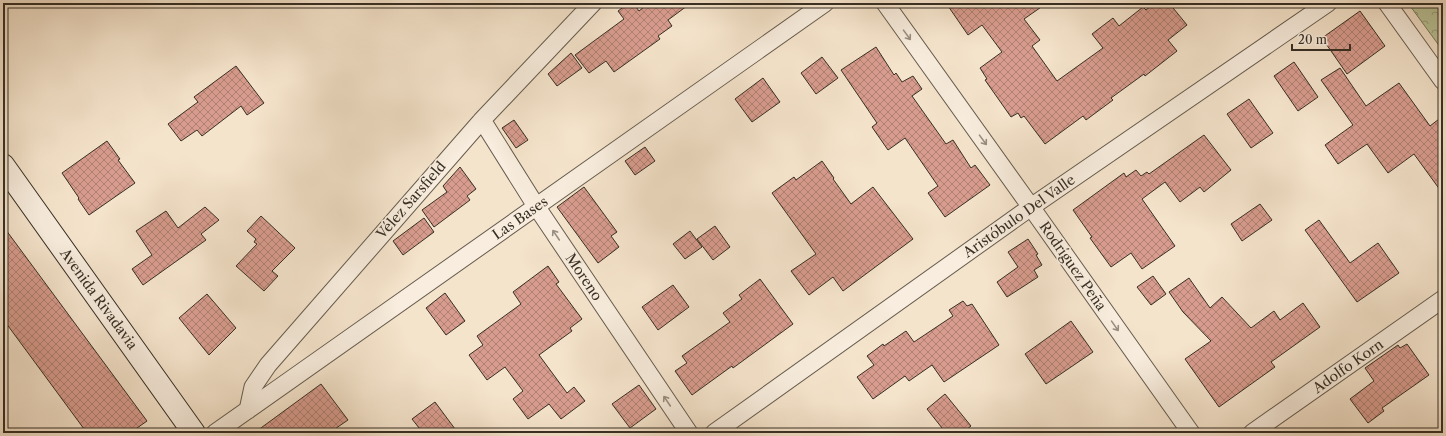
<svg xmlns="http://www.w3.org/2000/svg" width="1446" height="436" font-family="'Libre Caslon Text',serif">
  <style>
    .forest { fill: url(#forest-crowns); stroke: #787a5e }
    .building { fill: url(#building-cross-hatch); stroke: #372f24 }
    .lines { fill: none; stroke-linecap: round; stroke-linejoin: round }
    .minor-casing { stroke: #665c4e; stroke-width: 19 }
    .secondary-casing { stroke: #372f24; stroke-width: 24 }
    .minor { stroke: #f8edde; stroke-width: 17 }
    .secondary { stroke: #f8edde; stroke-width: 22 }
    .oneway { stroke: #988e81 }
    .labels { text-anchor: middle; stroke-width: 3.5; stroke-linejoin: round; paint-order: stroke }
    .street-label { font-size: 14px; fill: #372f24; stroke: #f8edde }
  </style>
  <defs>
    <pattern id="forest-crowns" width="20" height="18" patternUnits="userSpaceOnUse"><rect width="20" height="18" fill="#bac499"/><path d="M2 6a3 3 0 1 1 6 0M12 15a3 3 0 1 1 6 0" fill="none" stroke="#98a07d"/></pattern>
    <pattern id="building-cross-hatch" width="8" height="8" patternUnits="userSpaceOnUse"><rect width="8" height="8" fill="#d89c8e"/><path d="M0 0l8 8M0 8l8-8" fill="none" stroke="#b08074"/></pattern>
  </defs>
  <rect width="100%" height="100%" fill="#f5e4cc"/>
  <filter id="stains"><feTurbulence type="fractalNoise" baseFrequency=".005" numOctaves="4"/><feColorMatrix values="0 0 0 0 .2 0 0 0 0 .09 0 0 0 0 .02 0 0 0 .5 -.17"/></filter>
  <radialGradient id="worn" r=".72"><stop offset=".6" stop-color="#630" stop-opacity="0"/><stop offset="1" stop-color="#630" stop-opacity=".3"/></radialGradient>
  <path class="forest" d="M1408,3H1443V51Z"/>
  <path class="building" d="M629,3H633L639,11L649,3H691L668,20L672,26L658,36L660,39L614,72L606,61L589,73L575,55L624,19L618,11Z
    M946,3H1047L1024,19L1040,40L1032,46L1057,81L1103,48L1092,34L1113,18L1119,26L1143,7L1146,10L1155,3H1169L1187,25L1168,40L1177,51L1145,76L1144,74L1111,98L1113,100L1086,120L1083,116L1045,144L1024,116L1021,118L1018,113L1011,117L985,80L987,79L980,68L1002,52L982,25L968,35Z
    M1360,11L1385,46L1347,74L1322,38Z
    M876,47L894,75L896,73L902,82L913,76L922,89L912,96L946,144L953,140L971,168L975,165L990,185L945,217L928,193L938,186L905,138L888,150L872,127L877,123L841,70Z
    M571,53L582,68L557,86L548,74Z
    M822,57L838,78L816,94L801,73Z
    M1294,62L1318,97L1298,111L1274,76Z
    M236,66L264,103L247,115L241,106L202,136L197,130L181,141L168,124L198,102L194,97Z
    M1340,68L1366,106L1399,83L1430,126L1443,116V194L1414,154L1388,173L1367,144L1338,164L1325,145L1353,125L1321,80Z
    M763,78L780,102L752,122L735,99Z
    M1249,99L1273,133L1251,148L1227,114Z
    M514,120L528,140L516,148L502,128Z
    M1204,135L1231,170L1204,192L1200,187L1180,202L1165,182L1142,199L1175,246L1142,269L1131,253L1111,267L1090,238L1092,237L1073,210L1124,173L1126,177L1136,170L1141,176L1147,172L1149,174Z
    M107,141L120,159L118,160L135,183L89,215L78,199L79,198L62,173Z
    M645,147L655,161L635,175L625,161Z
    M822,161L834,178L833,179L851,204L873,187L913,239L843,291L833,277L809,295L791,271L816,254L772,193L794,177L796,180Z
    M460,167L476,189L467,196L470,200L434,227L422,210L447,192L443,186Z
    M584,187L617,232L611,236L619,247L598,263L557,207Z
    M1260,204L1272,220L1242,241L1231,224Z
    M205,207L219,220L201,234L206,240L143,285L132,269L152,255L136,231L166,211L178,228Z
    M261,216L295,248L272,271L278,276L264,291L236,266L257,244L254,242L256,239L247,231Z
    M424,218L434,232L403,255L393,241Z
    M1319,220L1350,263L1378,243L1399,273L1357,302L1305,230Z
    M3,226L147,421L130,433H87L3,319Z
    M715,226L730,247L713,260L697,239Z
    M690,231L702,247L685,259L673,244Z
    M1028,239L1038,254L1036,255L1042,265L1034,270L1038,277L1007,297L997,282L1018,267L1008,252Z
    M548,266L559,282L556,284L582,319L570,328L572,331L539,355L567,393L574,387L585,401L561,419L549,404L528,419L513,399L523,391L505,367L487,380L469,355L483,345L477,336L521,304L513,292Z
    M1153,276L1166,294L1151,305L1137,287Z
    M1189,278L1210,308L1222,297L1251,328L1274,311L1280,320L1303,303L1320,327L1271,362L1275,367L1219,407L1185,359L1211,341L1183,312L1169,292Z
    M760,279L793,324L733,368L732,366L692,395L675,371L687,363L682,356L730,322L723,313L742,299L739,295Z
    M673,285L689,307L658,330L642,307Z
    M445,293L465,321L446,335L426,308Z
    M207,294L236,328L209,355L179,318Z
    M963,301L967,306L972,304L999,345L944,382L932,365L909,381L905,376L873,399L857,377L874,365L867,356L883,344L884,346L906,331L914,342L953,316L949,310Z
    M1071,321L1093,352L1046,384L1025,354Z
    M1407,344L1429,375L1382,408L1384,411L1368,423L1350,399L1374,381L1365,368L1398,345L1400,348Z
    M321,384L348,420L329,433H254Z
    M639,385L656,409L630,428L612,404Z
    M945,394L971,426L962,433H946L927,409Z
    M435,402L458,433H423L412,419Z"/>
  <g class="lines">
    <defs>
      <path id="minor" d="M885,3L1031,207L1191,433
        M1387,3L1443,81
        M482,120L536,206L689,433
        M248,410L253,387L268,365L482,120L593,3
        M215,433L825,3
        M714,433L1031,207L1328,3
        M1252,433L1443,299"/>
      <path id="secondary" d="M3,165L194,433"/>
    </defs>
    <use href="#minor" class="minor-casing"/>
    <use href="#secondary" class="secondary-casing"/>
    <use href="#minor" class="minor"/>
    <use href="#secondary" class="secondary"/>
  </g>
  <defs><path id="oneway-shaft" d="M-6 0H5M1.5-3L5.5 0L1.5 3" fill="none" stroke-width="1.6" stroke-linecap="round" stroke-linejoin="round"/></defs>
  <g class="oneway">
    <use href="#oneway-shaft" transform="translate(907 35) rotate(54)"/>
    <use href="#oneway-shaft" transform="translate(983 140) rotate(54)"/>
    <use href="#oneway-shaft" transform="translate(556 235) rotate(-124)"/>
    <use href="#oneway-shaft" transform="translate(1115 326) rotate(55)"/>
    <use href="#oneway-shaft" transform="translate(667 401) rotate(-124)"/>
  </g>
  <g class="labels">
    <g class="street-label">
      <text transform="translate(411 200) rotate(-49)" y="5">Vélez Sarsfield</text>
      <text transform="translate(1019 216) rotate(-35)" y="5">Aristóbulo Del Valle</text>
      <text transform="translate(520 218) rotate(-35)" y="5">Las Bases</text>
      <text transform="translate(1073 266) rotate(55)" y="5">Rodríguez Peña</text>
      <text transform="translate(584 277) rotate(56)" y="5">Moreno</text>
      <text transform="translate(99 299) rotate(54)" y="5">Avenida Rivadavia</text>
      <text transform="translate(1348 366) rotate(-35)" y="5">Adolfo Korn</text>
    </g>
  </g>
  <rect width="1446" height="436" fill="none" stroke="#f5e4cc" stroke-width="16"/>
  <rect x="4" y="4" width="1438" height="428" fill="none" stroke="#372f24" stroke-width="2"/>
  <rect x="8" y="8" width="1430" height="420" fill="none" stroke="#372f24"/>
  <path d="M1292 44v6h58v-6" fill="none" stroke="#372f24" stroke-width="2"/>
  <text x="1298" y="44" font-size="12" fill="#372f24" stroke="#f8edde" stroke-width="3" paint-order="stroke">20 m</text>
  <rect width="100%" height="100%" filter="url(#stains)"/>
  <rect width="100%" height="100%" fill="url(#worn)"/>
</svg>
